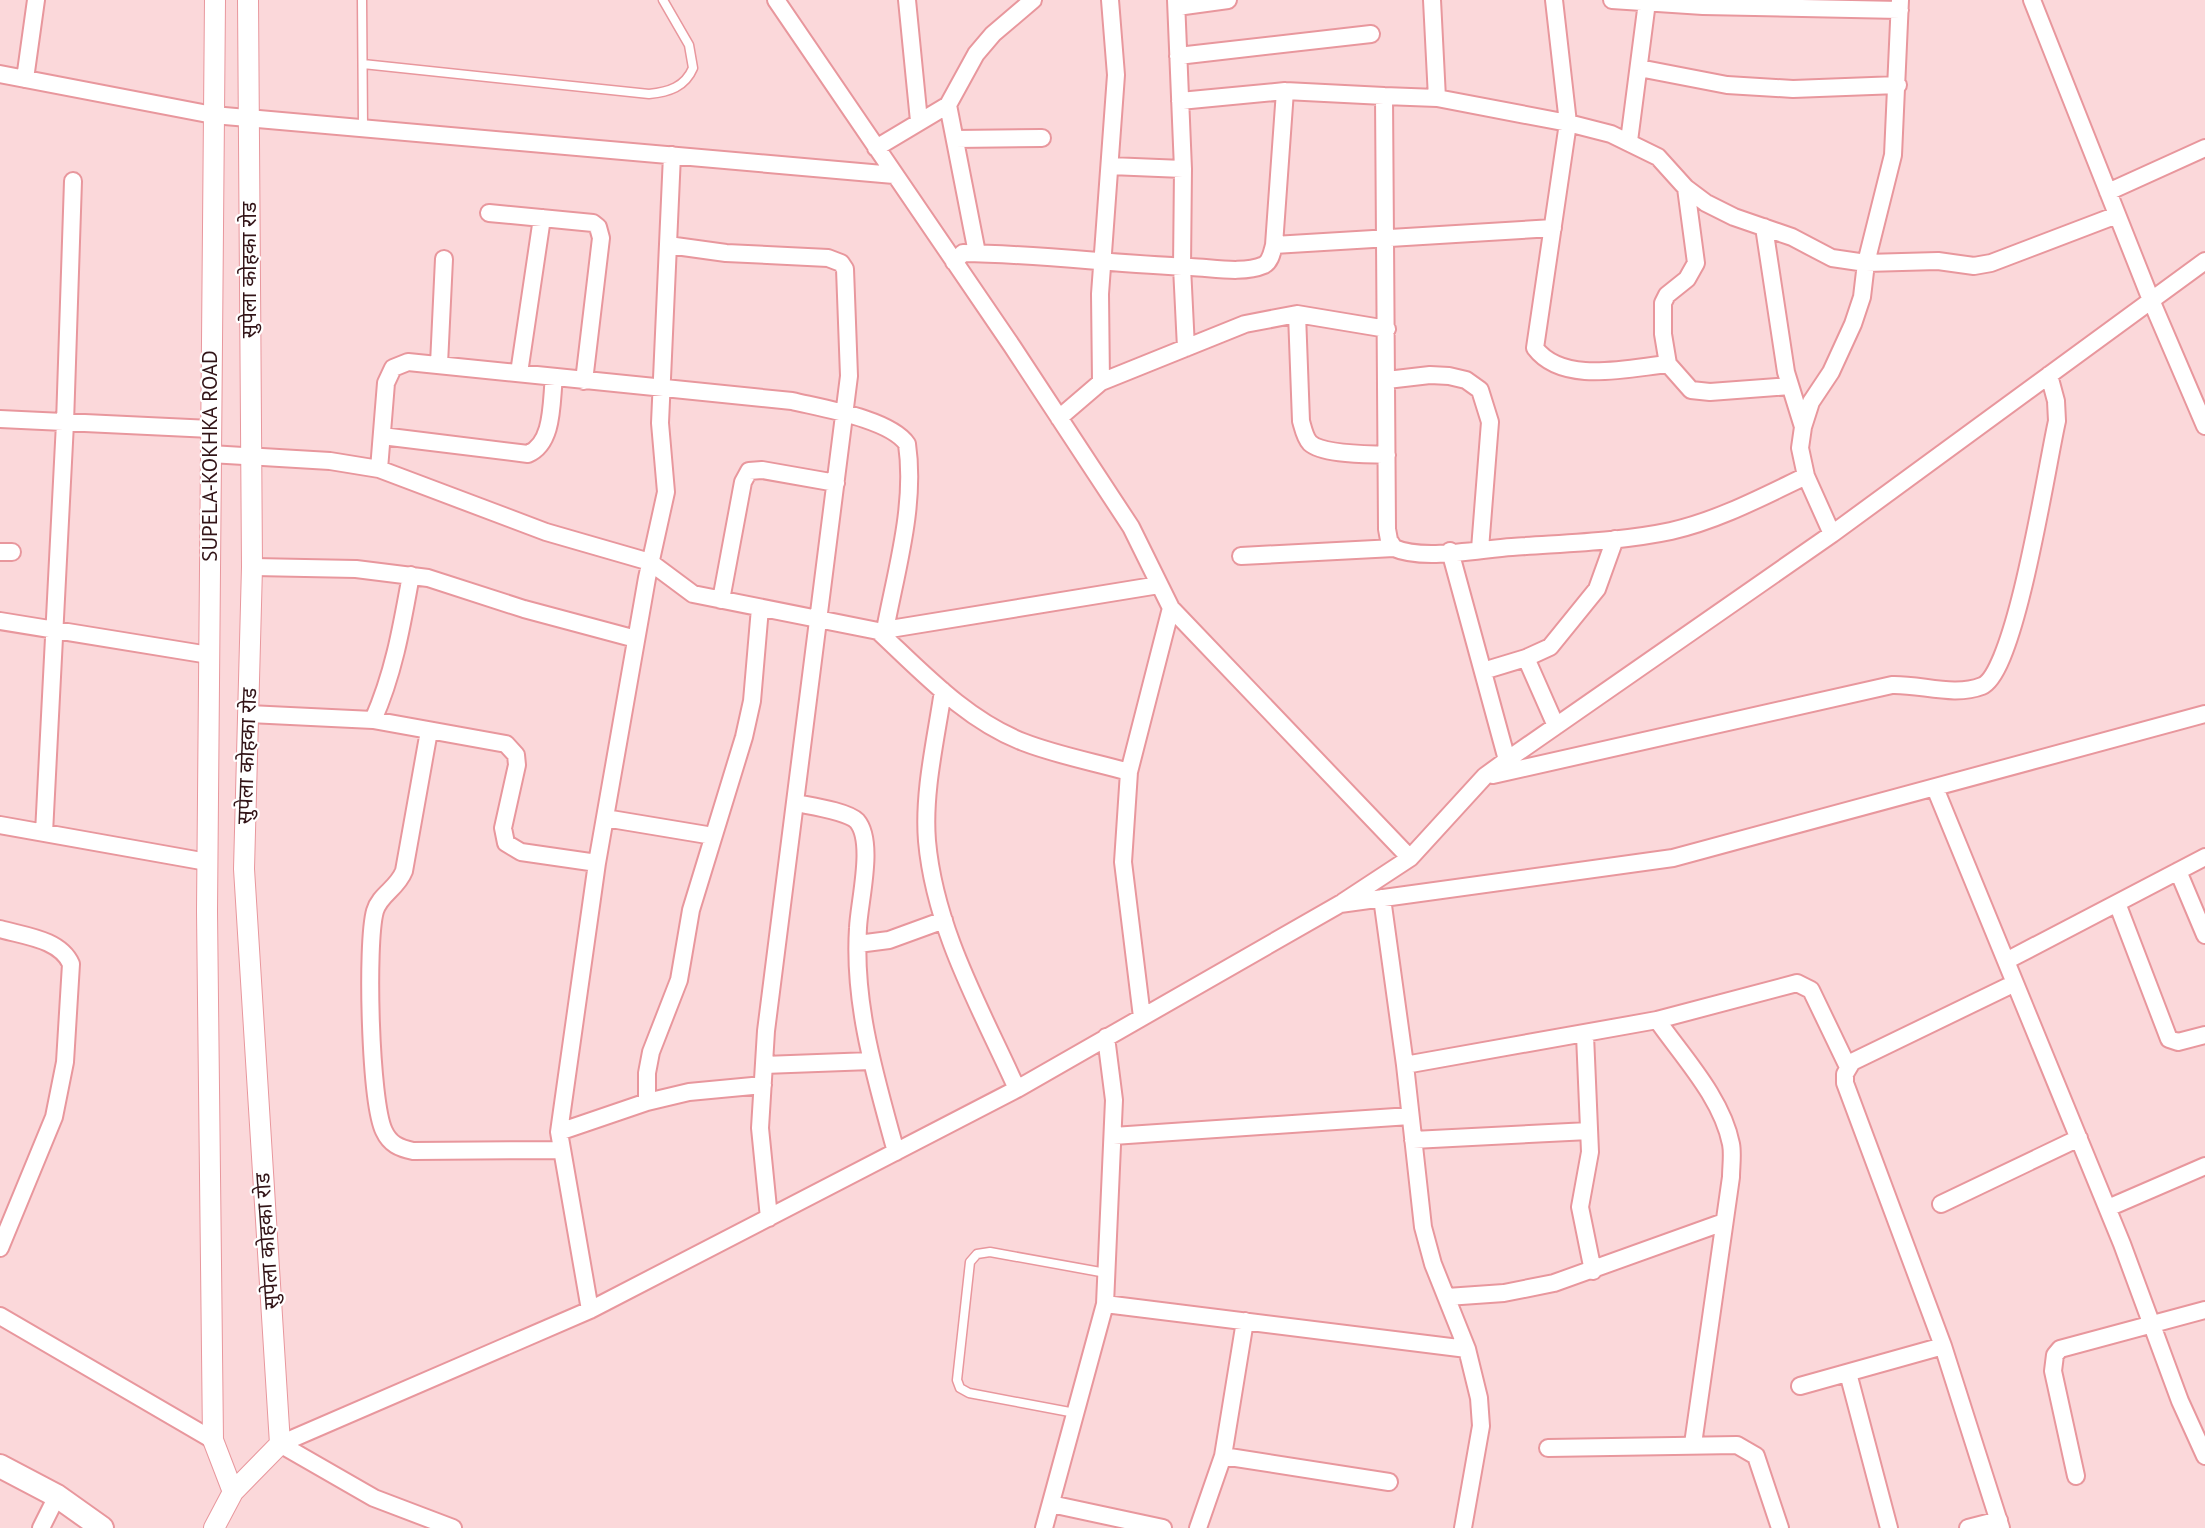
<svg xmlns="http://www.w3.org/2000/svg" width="2205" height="1528" font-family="'PT Sans','Noto Sans Devanagari',sans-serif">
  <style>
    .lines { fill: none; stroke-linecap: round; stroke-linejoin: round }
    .service-casing { stroke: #e8979d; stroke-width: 11 }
    .minor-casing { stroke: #e8979d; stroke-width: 20 }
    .tertiary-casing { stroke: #e8979d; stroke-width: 22 }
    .secondary-casing { stroke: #e8979d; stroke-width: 26 }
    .service { stroke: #fff; stroke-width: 8 }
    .minor { stroke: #fff; stroke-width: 16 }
    .tertiary { stroke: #fff; stroke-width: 20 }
    .secondary { stroke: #fff; stroke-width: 22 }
    .labels { text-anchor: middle; stroke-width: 4.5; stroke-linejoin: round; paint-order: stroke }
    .street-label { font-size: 21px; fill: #321417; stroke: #fff }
  </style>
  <rect width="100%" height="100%" fill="#fbd8da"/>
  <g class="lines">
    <defs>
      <path id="service" d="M362,0L363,126
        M363,64L649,94C669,92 685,87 693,68L689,45L663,0
        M1075,1413L969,1393L960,1388L957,1380L970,1262L977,1254L990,1252L1106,1273"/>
      <path id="minor" d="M776,0L1012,346L1131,527L1171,608L1410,858
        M907,0L919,121
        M1176,0L1183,169L1182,267L1186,348
        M1432,0L1437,98
        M1554,0L1568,123L1535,348C1563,385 1628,368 1668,364
        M1612,0L1703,6L1900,10
        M2032,0L2151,300L2205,426
        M1177,7L1228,0
        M1178,56L1371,34
        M1639,68L1727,85L1793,89L1898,85
        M0,74L213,115L894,175
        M25,79L36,0
        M1180,101L1285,91L1384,96
        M948,105L977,253
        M955,139L1042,138
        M1629,141L1647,2
        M876,148L948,105L976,54L993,34L1033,0
        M1110,166L1183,169
        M1686,188L1696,263L1687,279L1667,295L1663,303V334L1668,364L1691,390L1710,392L1790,386
        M2108,192L2205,148
        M489,213L593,223L598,227L601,238L584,381
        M1764,227L1786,372L1803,427
        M668,245L726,253L828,258L841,263L845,269L849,376L766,1031L760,1128L769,1218
        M1274,245L1553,228
        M954,262L963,253C1040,254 1115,264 1191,267C1214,268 1243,274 1264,265C1271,261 1272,252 1274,245L1285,91
        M1297,314L1301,421C1303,428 1305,438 1310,443C1323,455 1370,454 1387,455
        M439,364L444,259
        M519,373L542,218
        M1387,380L1430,375L1449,376L1466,380L1480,390L1490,422L1480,549
        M1101,382L1100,294L1116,75L1110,0
        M1059,418L1101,382L1245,324L1297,314L1387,329
        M0,419L211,429
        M382,436L528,454C554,443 551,402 554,377
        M210,454L330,461L379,469L546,532L650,562L693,594L878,631L1159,585
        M379,469L386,383L393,368L408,362L792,401C821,408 890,419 907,444C916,505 896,571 885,630
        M1806,476C1762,497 1719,520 1671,531C1619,542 1564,543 1512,547C1480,549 1423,561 1394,548L1389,540L1387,529L1384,96L1437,98L1568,123L1611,134L1658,157L1686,188L1706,203L1734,217L1792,237L1832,258L1866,263L1938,261L1974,266L1991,263L2117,215
        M1832,534L1806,476L1800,448L1803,427L1811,402L1831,372L1853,324L1862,297L1866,263L1893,155L1900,0
        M1450,551L1507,760
        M0,552H12
        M1241,556L1394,548
        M252,567L356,569L428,578L524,609L636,639
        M721,600L743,482L749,471L762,470L836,483
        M0,621L209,655
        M878,631C922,672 966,720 1023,742C1056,755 1094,762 1129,772
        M1526,658L1556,726
        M1483,671L1526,658L1550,647L1597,589L1615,539
        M943,691C936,739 923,792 927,841C935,930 981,1009 1017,1089
        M249,714L373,720L506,744L516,755L517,765L503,828L506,843L521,852L597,863
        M373,720C394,673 402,625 411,575
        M429,731L404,871C397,889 380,894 375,911C366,943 370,1102 384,1131C390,1144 399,1148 413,1151L562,1150
        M1493,775L1892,685C1921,684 1954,697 1982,686C2016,672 2047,464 2057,421L2056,401L2049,375
        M1935,788L2122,1244L2180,1401L2205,1456
        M796,803C810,806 847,811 857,821C875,842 859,902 858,928C853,1005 876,1079 896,1152
        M605,818L713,836
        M0,825L207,862
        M44,833L65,423L73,181
        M2178,871L2205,935
        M1382,898L1405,1065L1423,1227L1433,1264L1467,1349L1479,1398L1481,1426L1463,1528
        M1343,902L1410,858L1485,776L1507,760L1832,534L2205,261
        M2117,903L2169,1039L2178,1042L2205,1035
        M0,929C24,936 60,939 71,964L65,1062L54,1117L0,1248
        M858,944L889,940L944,920
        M2006,961L2205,857
        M1142,1017L1123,862L1129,772L1171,608
        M1657,1020C1683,1057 1722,1098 1731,1144C1733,1154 1731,1167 1731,1177L1693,1444
        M1585,1035L1590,1152L1580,1207L1593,1271
        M764,1065L871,1061
        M1405,1065L1657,1020L1797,983L1811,990L1848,1067
        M647,1102V1073L651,1052L679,980L691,910L744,737L752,701L760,608
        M559,1132L647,1102L689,1092L763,1085
        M1113,1136L1410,1116
        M1413,1140L1589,1131
        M1941,1204L2079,1138
        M2108,1208L2205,1166
        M1447,1297L1504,1293L1554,1283L1724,1222
        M1105,1304L1467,1349
        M590,1310L559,1132L597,863L647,578L666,492L660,423L672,155
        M0,1316L213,1440
        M1848,1373L1889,1528
        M1800,1386L1943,1346
        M280,1444L590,1310L1017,1089L1340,904L1673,858L2205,714
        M280,1444L374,1498L453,1528
        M1548,1448L1737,1445L1756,1456L1780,1528
        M1223,1456L1389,1482
        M2076,1476L2053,1371L2055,1355L2060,1349L2205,1310
        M1051,1504L1163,1528
        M41,1528L57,1496
        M1044,1528L1105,1304L1114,1100L1106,1037
        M1198,1528L1223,1456L1245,1321
        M1968,1528L1999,1520
        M2001,1528L1943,1346L1845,1083V1074L1852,1062L2015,983"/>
      <path id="tertiary" d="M215,0L207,911L213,1440L233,1492
        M214,1528L233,1492L280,1444L244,869L252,567L248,0"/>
      <path id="secondary" d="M0,1466L57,1496L102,1528"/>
    </defs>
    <use href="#service" class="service-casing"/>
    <use href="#minor" class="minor-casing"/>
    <use href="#tertiary" class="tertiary-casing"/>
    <use href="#secondary" class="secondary-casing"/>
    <use href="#service" class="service"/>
    <use href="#minor" class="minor"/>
    <use href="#tertiary" class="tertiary"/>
    <use href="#secondary" class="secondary"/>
  </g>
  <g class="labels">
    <g class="street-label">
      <text transform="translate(249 270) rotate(-90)" y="7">सुपेला कोहका रोड</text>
      <text transform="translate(210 456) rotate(-90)" y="7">SUPELA-KOKHKA ROAD</text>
      <text transform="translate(247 756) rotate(-88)" y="7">सुपेला कोहका रोड</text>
      <text transform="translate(267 1241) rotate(-94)" y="7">सुपेला कोहका रोड</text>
    </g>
  </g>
</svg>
